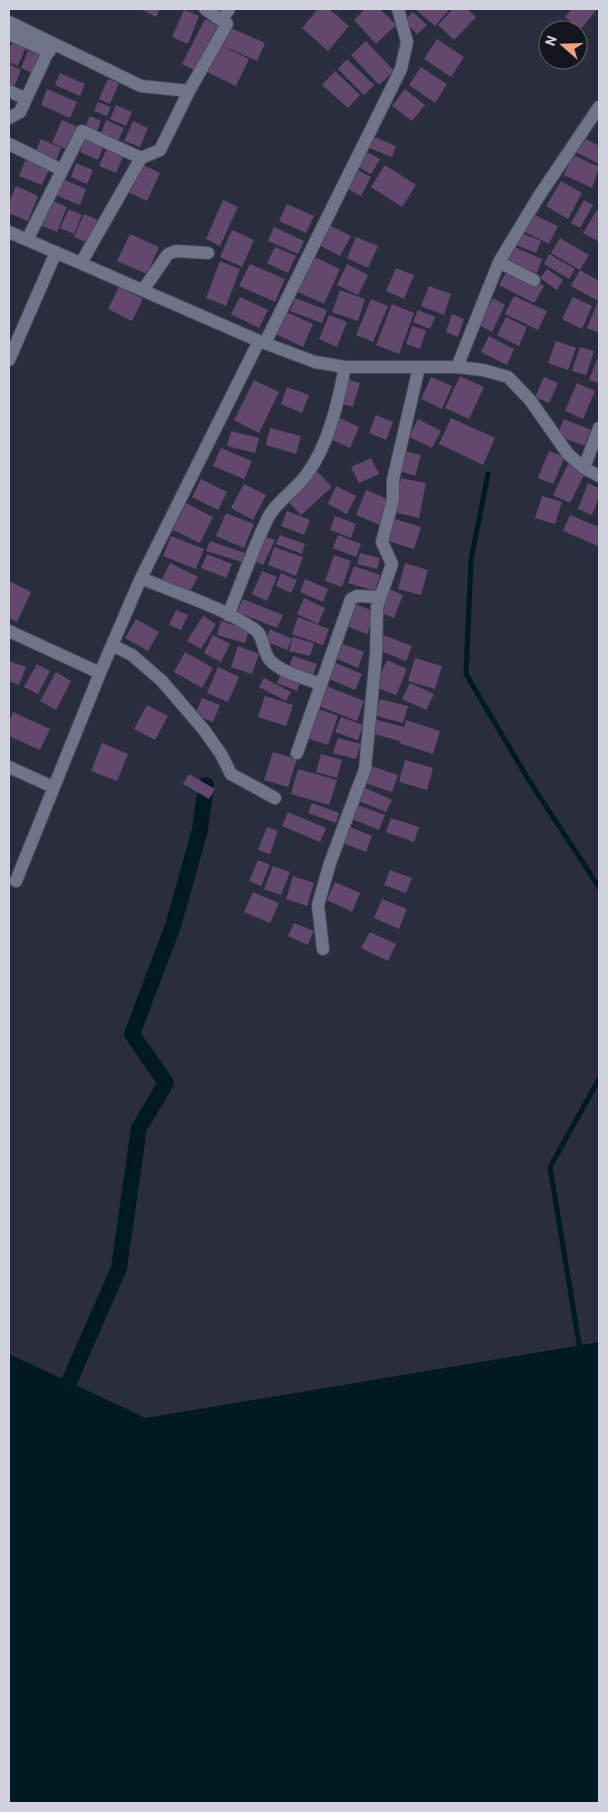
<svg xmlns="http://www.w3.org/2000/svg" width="608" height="1812" font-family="Barlow,sans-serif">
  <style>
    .water { fill: #001a22 }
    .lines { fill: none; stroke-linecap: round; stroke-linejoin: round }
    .stream { stroke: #001a22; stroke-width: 5 }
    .canal { stroke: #001a22; stroke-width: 16 }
    .building { fill: #62486d }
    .street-casing { stroke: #484a59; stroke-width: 14 }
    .street { stroke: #707489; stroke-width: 12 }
  </style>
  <rect width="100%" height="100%" fill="#2a2d3e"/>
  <path class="water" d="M599,1342V1803H9V1354L146,1418Z"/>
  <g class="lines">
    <path class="stream" d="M488,474L471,560L466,674L530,782L599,887
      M580,1350L550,1167L599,1079"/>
    <path class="canal" d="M54,1393L69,1382L119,1268L139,1128L166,1083L132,1034L173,926L200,830L206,785"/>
  </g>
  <path class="building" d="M141,9H160L156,17Z
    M318,9H329L349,26L328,51L302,28Z
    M365,9H380L396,25L376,44L354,20Z
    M415,9H450L435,26Z
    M453,9H467L476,17L454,40L438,25Z
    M567,9H597L581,29L565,17L570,11Z
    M184,10L199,16L188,44L172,37Z
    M413,12L427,25L417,34L404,21Z
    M205,19L221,27L198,72L182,64Z
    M231,28L265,43L257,61L223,46Z
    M14,39L27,45L18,66L9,62V50Z
    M437,39L464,57L451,77L424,59Z
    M366,41L394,71L379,85L351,55Z
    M218,44L249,59L236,86L205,71Z
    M28,51L39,55L32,73L21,68Z
    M347,59L374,85L364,95L338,69Z
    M9,64L21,70L14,87L9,85Z
    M421,67L447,84L435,103L409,85Z
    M335,71L360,95L348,108L322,85Z
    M60,73L85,84L80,96L55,85Z
    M108,79L119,83L110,104L99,99Z
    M47,89L77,102L70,118L41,105Z
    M405,89L425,105L412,121L392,106Z
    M98,102L111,107L107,116L94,111Z
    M116,105L132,112L126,126L110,119Z
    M90,116L101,121L97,131L85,127Z
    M62,120L78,127L68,150L52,143Z
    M106,120L124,128L117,143L100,136Z
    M133,121L148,128L140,147L124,141Z
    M372,136L396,146L392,157L367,147Z
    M86,137L104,145L98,160L80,152Z
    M582,137L599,146V164L574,151Z
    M41,139L61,148L55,163L34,154Z
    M107,148L124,155L116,173L99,166Z
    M363,150L380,159L371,174L354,165Z
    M573,155L599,167L592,188L564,175Z
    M26,159L49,169L42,185L19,176Z
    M76,163L93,170L87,184L71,177Z
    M141,164L160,173L147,201L128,192Z
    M385,165L416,185L402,207L371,187Z
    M354,168L371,177L361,196L344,187Z
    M62,179L86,189L80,205L55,195Z
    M561,181L582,193L568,219L546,206Z
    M16,186L38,196L28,221L9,213V202Z
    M51,200L67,207L57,232L40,225Z
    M223,200L238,207L220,246L206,239Z
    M584,200L593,205L580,228L571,223Z
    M287,204L314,216L306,233L279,221Z
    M69,209L82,215L74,234L60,228Z
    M597,210L599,211V242L583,233Z
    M84,214L98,220L88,243L74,237Z
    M532,214L558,226L549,244L523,231Z
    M329,225L351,236L340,256L319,245Z
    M274,227L304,241L298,254L268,241Z
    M232,230L254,240L242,267L220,257Z
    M519,232L541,241L536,253L514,244Z
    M130,234L159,247L147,274L117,261Z
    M356,237L378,246L368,268L347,258Z
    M560,238L589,255L580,270L551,253Z
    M512,246L542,259L537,273L506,260Z
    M275,247L296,256L288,273L267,263Z
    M549,254L575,269L569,279L544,264Z
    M312,256L340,269L324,304L296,291Z
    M220,261L240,269L226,306L206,298Z
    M250,264L285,279L275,302L239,286Z
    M347,264L368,275L358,295L337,285Z
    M509,267L544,286L534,303L499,285Z
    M396,268L414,275L404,299L386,291Z
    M547,269L563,280L557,290L540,278Z
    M580,270L599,281L598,301L571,286Z
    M429,286L451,294L444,315L421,306Z
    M119,287L143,299L132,321L108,309Z
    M340,290L365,299L358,321L332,312Z
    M514,296L547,311L538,330L505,314Z
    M240,297L268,310L259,328L231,314Z
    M573,297L592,306L582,329L562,319Z
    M295,298L327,310L322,323L290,311Z
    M493,298L505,305L492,332L479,325Z
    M371,299L388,306L373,342L356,335Z
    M598,301L599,302V333L587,328Z
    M392,304L414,313L399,354L376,345Z
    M418,310L435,317L430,329L413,322Z
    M286,312L313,324L303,347L276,334Z
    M452,314L464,319L458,337L446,332Z
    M329,315L347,322L337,347L319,339Z
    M506,317L527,327L519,346L497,335Z
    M412,326L426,330L420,349L406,344Z
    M489,336L514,349L507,365L481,352Z
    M556,341L576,348L568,370L548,363Z
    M580,347L594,351L586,375L572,371Z
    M597,359L599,360V383L589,380Z
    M460,376L484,387L469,419L445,408Z
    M431,377L452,386L442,409L421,399Z
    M544,377L558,383L549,403L535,397Z
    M346,379L360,383L353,407L339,403Z
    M254,380L279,392L259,433L234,420Z
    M577,383L595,391L583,419L565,411Z
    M287,387L309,395L302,413L281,404Z
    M376,415L393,422L386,440L369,433Z
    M336,416L359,427L350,448L326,437Z
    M451,418L495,438L483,465L439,444Z
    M418,419L441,431L432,448L409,437Z
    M564,419L591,430L584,446L557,435Z
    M270,428L301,436L296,454L266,445Z
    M231,431L259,438L255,453L227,446Z
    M221,448L252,461L244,479L213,466Z
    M404,451L421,455L415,476L399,471Z
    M549,451L565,457L553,484L538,478Z
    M371,458L379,474L359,483L351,467Z
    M568,464L585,473L570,503L553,495Z
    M315,469L332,487L301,515L285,498Z
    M401,478L426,483L419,518L393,512Z
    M201,479L227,492L218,510L192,497Z
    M588,483L599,488V497L592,515L578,509Z
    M244,484L266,495L253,520L231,508Z
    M336,486L356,496L347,514L328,504Z
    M366,490L392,501L382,526L356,515Z
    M542,496L562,502L555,524L535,518Z
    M186,503L213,517L200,543L173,530Z
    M287,511L310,520L304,535L281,526Z
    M226,513L254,524L244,548L216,536Z
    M570,515L599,527L598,546L563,531Z
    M335,516L356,524L351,538L330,530Z
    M395,519L421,527L414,549L388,541Z
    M280,535L305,544L302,554L276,544Z
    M338,535L361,544L356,557L333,548Z
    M171,536L204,549L196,569L163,556Z
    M264,536L275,540L263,565L253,560Z
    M210,541L245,553L242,562L206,551Z
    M274,547L303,557L296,576L268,565Z
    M360,553L380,558L377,569L357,564Z
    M207,554L232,564L226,578L201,568Z
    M334,555L351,561L342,587L325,581Z
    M170,563L198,577L188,595L161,581Z
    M405,563L428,570L421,595L398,589Z
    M354,566L380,575L375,591L348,583Z
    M262,571L277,577L267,601L252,594Z
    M281,573L297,580L291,593L276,586Z
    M305,579L328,589L323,602L300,592Z
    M9,581L31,592L17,622L9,618Z
    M387,588L403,595L394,618L378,612Z
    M304,598L325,608L318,624L297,614Z
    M243,599L283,615L277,628L237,612Z
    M350,602L376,612L367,634L341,624Z
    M176,610L188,615L181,630L169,625Z
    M203,616L216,624L201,649L187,641Z
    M298,617L329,629L323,645L292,634Z
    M136,619L159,632L148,651L125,638Z
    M221,621L249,630L245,643L217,635Z
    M270,629L292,639L287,650L265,641Z
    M213,635L230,644L221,662L204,653Z
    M383,635L412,646L406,661L378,650Z
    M293,637L314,643L310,656L289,651Z
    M341,643L364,652L358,668L335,658Z
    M238,646L259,654L252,674L231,667Z
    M185,652L213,668L202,688L174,672Z
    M293,656L317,664L312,678L288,669Z
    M415,658L442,666L435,689L408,681Z
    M387,660L407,669L396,695L375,687Z
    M9,661L26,667L19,685L9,681Z
    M331,661L362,674L355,690L325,677Z
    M37,664L50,671L38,694L24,687Z
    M218,667L239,677L228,702L207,693Z
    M282,671L302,678L297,691L277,683Z
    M56,672L71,681L56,710L40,701Z
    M264,678L291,692L286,701L259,687Z
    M410,683L434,694L426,710L402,699Z
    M324,685L364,701L357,721L316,705Z
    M265,696L293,705L286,726L258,717Z
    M202,698L220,705L213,722L195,715Z
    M380,699L408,706L403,723L376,716Z
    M147,705L168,716L155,740L134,729Z
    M313,707L338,716L328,745L303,737Z
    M13,712L50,729L40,750L9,736V722Z
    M341,717L363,725L358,740L335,732Z
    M374,719L404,727L406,720L440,731L433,754L399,743L400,741L370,733Z
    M338,738L361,744L356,759L333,753Z
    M102,743L128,754L117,781L91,771Z
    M273,752L297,759L288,787L264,780Z
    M321,754L342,760L337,778L316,772Z
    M405,760L433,768L427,790L399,782Z
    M371,766L398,775L392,792L365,783Z
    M298,769L337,780L329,805L291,794Z
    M189,774L215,789L209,799L183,784Z
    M361,786L392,800L386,812L356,800Z
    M312,803L339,813L336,823L308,813Z
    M357,805L385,815L379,830L352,819Z
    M288,812L326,828L320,842L282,826Z
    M391,818L419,827L414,842L386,832Z
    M267,827L278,831L270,854L258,850Z
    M350,827L372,836L366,852L343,843Z
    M258,860L270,865L261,886L249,881Z
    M273,866L290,872L281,895L264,889Z
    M390,870L412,878L406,893L384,885Z
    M293,876L314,883L307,906L286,899Z
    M335,882L360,893L352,912L327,900Z
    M253,892L279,903L270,923L244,912Z
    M382,899L407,909L399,929L374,918Z
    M294,923L314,931L308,945L288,936Z
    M370,932L396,944L388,961L361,948Z"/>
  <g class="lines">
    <defs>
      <path id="street" d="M222,20L229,9
        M9,22L141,86L189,91
        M9,34L49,52
        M9,91L26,99
        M9,118L20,112L52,43
        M9,144L62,170
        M141,158L160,150L189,91L227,24L205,9
        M9,232L259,341L315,362L345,367H457L483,370L508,377L530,400L568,454L584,468L599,476
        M27,240L82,131L141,158L81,263
        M499,262L534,280
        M143,290L168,254L176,251L208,253
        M259,341L141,578L112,645L132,655L162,681L204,730L221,754L231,774L275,798
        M265,343L401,69L407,42L398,9
        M9,360L56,252
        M457,367L499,262L539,196L599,107
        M584,468L599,428
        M141,578C178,594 220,606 254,629C264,635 262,649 269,659C279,672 305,678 320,684
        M228,615C242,582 253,547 269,516C279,499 296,490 307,474C329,444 338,402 345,367
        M9,631L100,673L16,881
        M100,673L112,645
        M297,753L351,599L357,596L379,597
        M9,767L53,787
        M323,949L318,905L330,863L365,769L376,655L377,607L392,564L382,542L393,499V480L419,367"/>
    </defs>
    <use href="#street" class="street-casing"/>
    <use href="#street" class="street"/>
  </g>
  <rect width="608" height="1812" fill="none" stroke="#d0d2de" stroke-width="20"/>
  <g transform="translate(563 45) rotate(290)"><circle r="24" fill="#14161e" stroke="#5f616b"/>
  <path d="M0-4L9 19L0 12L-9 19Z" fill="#f2a17e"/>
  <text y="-8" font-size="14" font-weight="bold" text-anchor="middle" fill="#d0d2de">N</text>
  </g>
</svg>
